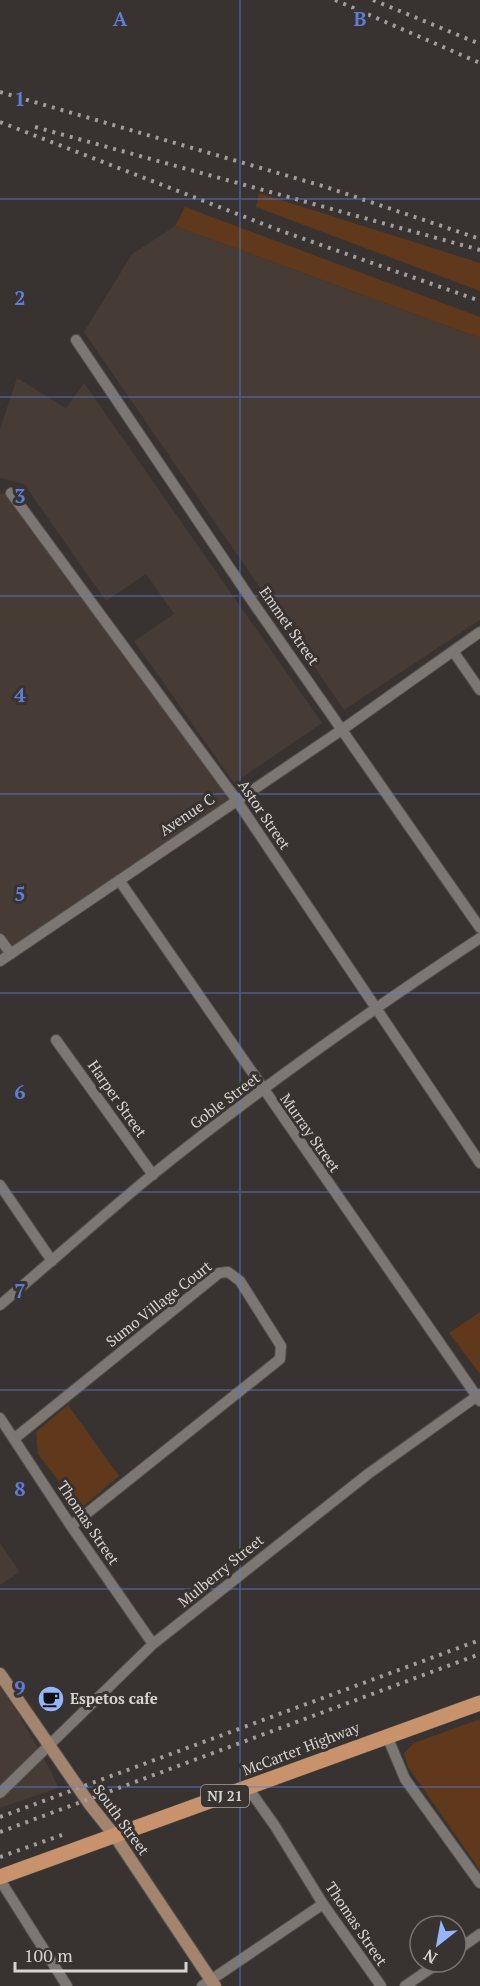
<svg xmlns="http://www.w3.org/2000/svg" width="480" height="1986" font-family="'PT Serif',serif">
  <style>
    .built { fill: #463b35 }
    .green { fill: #60381b }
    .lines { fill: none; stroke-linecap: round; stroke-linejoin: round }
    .minor-casing { stroke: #524f4c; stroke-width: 12 }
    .secondary-casing { stroke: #524f4c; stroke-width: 14 }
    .primary-casing { stroke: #524f4c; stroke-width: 16 }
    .minor { stroke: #7c7773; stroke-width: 10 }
    .secondary { stroke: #a2846f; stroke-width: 12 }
    .primary { stroke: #c8926c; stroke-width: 15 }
    .rail { stroke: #a09d9a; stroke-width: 4; stroke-dasharray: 3 6; stroke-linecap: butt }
    .grid { fill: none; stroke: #5e7dd6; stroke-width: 1.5; stroke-opacity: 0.55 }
    .labels { text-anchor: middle; stroke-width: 6; stroke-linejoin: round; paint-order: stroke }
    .shield { fill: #383330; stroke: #a7a3a1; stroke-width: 1.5 }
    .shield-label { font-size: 14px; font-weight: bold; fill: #d6d3d1 }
    .street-label { font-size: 15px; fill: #d6d3d1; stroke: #383330 }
    .poi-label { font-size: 15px; font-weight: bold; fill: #d6d3d1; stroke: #383330; text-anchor: start }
    .grid-label { font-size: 20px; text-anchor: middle; font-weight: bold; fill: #5e7dd6; stroke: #383330; stroke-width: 6; stroke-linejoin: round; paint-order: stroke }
  </style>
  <rect width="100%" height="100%" fill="#383330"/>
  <path class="built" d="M175,226L480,338V620L344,710L84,332L132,254Z
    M17,378L66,408L84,383L322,723L234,783L134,641L174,614L146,574L106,601L24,484L0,478V429Z
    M14,491L236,800L0,961V494Z
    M0,1543L20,1572L0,1585Z
    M0,1682L51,1771L58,1788L0,1808Z"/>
  <path class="green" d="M259,193L480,263V291L256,207Z
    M185,207L480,317V338L175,226Z
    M480,1312V1374L449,1333Z
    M68,1405L119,1476L80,1509L38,1454L36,1432Z
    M480,1719V1870L408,1767L404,1753L414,1743Z"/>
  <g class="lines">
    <defs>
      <path id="minor" d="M76,340L252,601L480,928
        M11,493L233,795L480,1163
        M453,651L480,690
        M119,880L480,1401
        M0,939L11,954
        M0,961L343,729L480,632
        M56,1040L153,1175
        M0,1185L52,1261
        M0,1305C51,1262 101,1217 152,1175C257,1090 368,1012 480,938
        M0,1418L71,1526L153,1644
        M15,1438L219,1273L228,1272L240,1281L281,1346L280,1359L71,1526
        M387,1736L405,1779L480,1883
        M248,1788L275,1826L323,1904L381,1986
        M0,1793L153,1644L368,1474L480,1394
        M0,1880L67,1986
        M456,1951L480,1934
        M202,1986L323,1904
        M405,1986L440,1962"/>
      <path id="secondary" d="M0,1674L91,1806L115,1836L215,1986"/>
      <path id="primary" d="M0,1877L480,1703"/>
    </defs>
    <use href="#minor" class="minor-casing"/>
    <use href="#secondary" class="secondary-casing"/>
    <use href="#primary" class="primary-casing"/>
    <use href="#minor" class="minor"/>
    <use href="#secondary" class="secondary"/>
    <use href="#primary" class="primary"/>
    <path class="rail" d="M335,0L480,63
      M373,0L480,44
      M0,92L326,187L480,239
      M0,122L276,229L480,301
      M35,127L480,250
      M0,1817L480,1640
      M0,1832L480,1654
      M0,1857L62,1835"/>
  </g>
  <path class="grid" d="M240,0V1986M0,199H480M0,397H480M0,596H480M0,794H480M0,993H480M0,1192H480M0,1390H480M0,1589H480M0,1787H480"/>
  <defs>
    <symbol id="cafe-disc" viewBox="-11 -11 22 22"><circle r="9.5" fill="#95b6fd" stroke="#383330"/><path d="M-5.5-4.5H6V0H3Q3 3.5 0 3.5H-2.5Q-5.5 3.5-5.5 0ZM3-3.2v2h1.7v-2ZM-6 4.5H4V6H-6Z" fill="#111"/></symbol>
  </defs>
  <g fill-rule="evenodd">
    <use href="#cafe-disc" x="36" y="1684" width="30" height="30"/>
  </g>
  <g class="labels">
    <rect class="shield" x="201" y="1785" width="48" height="22" rx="4.5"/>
    <g class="shield-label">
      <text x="225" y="1801">NJ 21</text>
    </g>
    <g class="street-label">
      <text transform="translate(289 626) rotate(55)" y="5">Emmet Street</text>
      <text transform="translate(187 815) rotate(-34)" y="5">Avenue C</text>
      <text transform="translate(264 815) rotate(56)" y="5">Astor Street</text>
      <text transform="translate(117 1099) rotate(55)" y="5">Harper Street</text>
      <text transform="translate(225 1101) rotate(-37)" y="5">Goble Street</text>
      <text transform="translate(310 1133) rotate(55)" y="5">Murray Street</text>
      <text transform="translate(159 1304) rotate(-38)" y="5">Sumo Village Court</text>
      <text transform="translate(88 1523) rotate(56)" y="5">Thomas Street</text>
      <text transform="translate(221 1571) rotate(-39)" y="5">Mulberry Street</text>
      <text transform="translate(301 1749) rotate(-21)" y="5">McCarter Highway</text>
      <text transform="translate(121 1820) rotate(54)" y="5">South Street</text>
      <text transform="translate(356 1924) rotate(56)" y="5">Thomas Street</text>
    </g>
    <g class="poi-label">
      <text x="70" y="1704">Espetos cafe</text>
    </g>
  </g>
  <g class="grid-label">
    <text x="120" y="26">A</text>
    <text x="360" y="26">B</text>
    <text x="20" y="106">1</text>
    <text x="20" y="305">2</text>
    <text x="20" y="503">3</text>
    <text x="20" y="702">4</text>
    <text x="20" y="901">5</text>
    <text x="20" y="1099">6</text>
    <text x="20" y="1298">7</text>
    <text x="20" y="1496">8</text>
    <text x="20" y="1695">9</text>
  </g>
  <g transform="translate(438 1944) rotate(211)"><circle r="28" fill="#383330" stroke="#777370" stroke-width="1.5"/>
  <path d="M0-4.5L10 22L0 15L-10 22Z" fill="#95b6fd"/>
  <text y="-9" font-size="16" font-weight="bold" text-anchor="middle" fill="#d6d3d1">N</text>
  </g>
  <path d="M15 1962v9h171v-9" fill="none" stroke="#d6d3d1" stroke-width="3"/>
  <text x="24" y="1962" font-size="18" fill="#d6d3d1" stroke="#383330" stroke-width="4.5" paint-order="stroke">100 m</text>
</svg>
